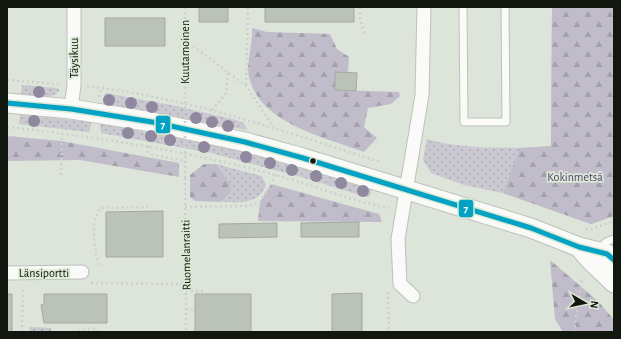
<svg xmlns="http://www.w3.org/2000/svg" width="621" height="339" font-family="'Alegreya Sans',sans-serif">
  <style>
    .grass { fill: url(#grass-dots) }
    .forest { fill: url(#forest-firs) }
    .building { fill: #bbc2b8; stroke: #a3a9a1 }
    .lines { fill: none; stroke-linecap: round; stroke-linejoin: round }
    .lane-casing { stroke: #bcc1b9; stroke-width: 9 }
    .street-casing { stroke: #bcc1b9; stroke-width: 15 }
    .secondary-casing { stroke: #bcc1b9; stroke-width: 21 }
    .path { stroke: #cfd0cd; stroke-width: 2.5; stroke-dasharray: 2 3; stroke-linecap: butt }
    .lane { stroke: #fafbf9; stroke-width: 7 }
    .street { stroke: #fafbf9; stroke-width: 13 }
    .secondary { stroke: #fafbf9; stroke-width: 19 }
    .path-bridge { stroke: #cfd0cd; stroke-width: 2.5; stroke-dasharray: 2 3; stroke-linecap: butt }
    .bus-1-casing { stroke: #dbe9d5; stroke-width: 8 }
    .bus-1 { stroke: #01a2c4; stroke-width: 5 }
    .tree { fill: #90889e }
    .bus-dot { fill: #121710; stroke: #dbe9d5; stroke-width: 1.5 }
    .labels { text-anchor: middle; stroke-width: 3.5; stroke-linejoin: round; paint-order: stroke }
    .street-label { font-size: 12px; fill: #121710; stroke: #dbe9d5 }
    .park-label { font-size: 12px; fill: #513d6c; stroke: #dbe9d5 }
    .line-badge { stroke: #dbe9d5; stroke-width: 1.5 }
    .badge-label { font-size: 11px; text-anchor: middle; font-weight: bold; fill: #fff }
  </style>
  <defs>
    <pattern id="grass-dots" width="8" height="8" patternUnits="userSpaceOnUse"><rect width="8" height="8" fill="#cac8d1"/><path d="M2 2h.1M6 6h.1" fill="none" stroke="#acabb2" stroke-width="1.8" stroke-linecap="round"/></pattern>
    <pattern id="forest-firs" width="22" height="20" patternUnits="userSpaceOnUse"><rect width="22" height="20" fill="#c0bcca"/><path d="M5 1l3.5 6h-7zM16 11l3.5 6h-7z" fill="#a4a1ac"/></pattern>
  </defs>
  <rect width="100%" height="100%" fill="#dde4da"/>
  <path class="grass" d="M552,7H614V216L591,224L503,193L464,185L431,173L423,160L427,139C462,150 514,148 551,147Z
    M22,85L56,88L60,90C51,101 34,96 21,95Z
    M105,93L176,106L236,120L244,123L247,130L103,103Z
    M20,115L92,122L89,132H87L19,124Z
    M100,123L237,150L372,189L369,197H366L301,177L211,153L101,133Z
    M216,164L262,176L266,185C258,205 240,202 222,202L230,183Z
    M30,327L51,328V332H29Z"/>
  <path class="forest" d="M552,7H614V216L591,224L503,193L520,148L551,146Z
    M252,28L267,32L330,34L337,49L349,57L348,72H335V90L399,92L400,96L391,104L368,108L364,127L377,138L364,152C325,137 260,124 249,77C246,63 253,43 252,28Z
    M7,136L61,141L179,163V177L80,160L7,161Z
    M204,164H216L230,183L231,191L221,202L195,201L190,197V175Z
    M271,184L379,214L382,222L258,221L260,202Z
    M550,260L599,302L614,320V332H563L555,319Z"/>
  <path class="building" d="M199,7H228V22H199Z
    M265,7H354V22H265Z
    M105,18H165V46H105Z
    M335,72L357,73L356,91L335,90Z
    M163,211V257H106V212Z
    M359,222V237H301V223Z
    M277,223V237L219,238V224Z
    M362,293V332H332V294Z
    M7,294H12V332H7Z
    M44,294H107V323H44L41,305L44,304Z
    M195,294H251V332H195Z"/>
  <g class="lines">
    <defs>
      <path id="lane" d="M463,7L464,122H506L505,7
        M599,250L606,242L614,239"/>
      <path id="street" d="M71,109L74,85V7
        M7,273L82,272
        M413,296L400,284L398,239L422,95L424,7"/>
      <path id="secondary" d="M7,103L71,109L152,122L245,142L303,158L531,228L579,247L607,254L614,260
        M579,247L590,260L614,283"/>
    </defs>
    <use href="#lane" class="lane-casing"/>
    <use href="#street" class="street-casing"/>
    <use href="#secondary" class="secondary-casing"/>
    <path class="path" d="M185,7V97
      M360,7V20L365,33
      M185,40L246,86L273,126
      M7,80L60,84
      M246,85L248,7
      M87,86C188,98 284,131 380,162
      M99,97L101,88
      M212,110L226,93L228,72
      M7,127C98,137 187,151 276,175C313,185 351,201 389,208
      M149,146L148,152L153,155L185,161
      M61,175L62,133
      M185,178L186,332
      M185,207L247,206L260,202L276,175
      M586,229L589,230L614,221
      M99,265C94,247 90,225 100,208L148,207
      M91,283L186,284
      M186,291H205
      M388,292L389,332
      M186,309L195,310
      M22,332L23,287
      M73,332L96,328V332
      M574,332L582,277"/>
    <use href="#lane" class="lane"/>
    <use href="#street" class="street"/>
    <use href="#secondary" class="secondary"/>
    <path class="path-bridge" d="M185,178V97"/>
    <defs>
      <path id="bus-1" d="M7,103L71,109L152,122L245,142L303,158L531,228L579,247L607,254L614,260"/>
    </defs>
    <use href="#bus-1" class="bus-1-casing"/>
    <use href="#bus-1" class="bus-1"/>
  </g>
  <g class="tree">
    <circle cx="39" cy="92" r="6"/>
    <circle cx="109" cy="100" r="6"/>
    <circle cx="131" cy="103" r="6"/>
    <circle cx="152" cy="107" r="6"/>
    <circle cx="196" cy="118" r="6"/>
    <circle cx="34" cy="121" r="6"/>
    <circle cx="212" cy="122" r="6"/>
    <circle cx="228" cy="126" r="6"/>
    <circle cx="128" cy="133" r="6"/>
    <circle cx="151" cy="136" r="6"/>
    <circle cx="170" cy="140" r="6"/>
    <circle cx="204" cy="147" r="6"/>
    <circle cx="246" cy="157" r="6"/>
    <circle cx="270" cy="163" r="6"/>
    <circle cx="292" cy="170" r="6"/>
    <circle cx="316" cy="176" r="6"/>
    <circle cx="341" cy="183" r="6"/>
    <circle cx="363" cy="191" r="6"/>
  </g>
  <circle class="bus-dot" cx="313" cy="161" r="3.5"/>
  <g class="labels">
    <g class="street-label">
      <text transform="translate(185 52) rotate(-90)" y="4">Kuutamoinen</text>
      <text transform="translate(74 58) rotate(-90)" y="4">Täysikuu</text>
      <text transform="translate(186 255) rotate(-91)" y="4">Ruomelanraitti</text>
      <text x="44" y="277">Länsiportti</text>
    </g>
    <g class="park-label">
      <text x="575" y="181">Kokinmetsä</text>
    </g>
  </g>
  <g class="line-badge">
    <rect x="155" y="115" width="16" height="19" rx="4" fill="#01a2c4"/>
    <rect x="458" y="199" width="16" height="19" rx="4" fill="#01a2c4"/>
  </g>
  <g class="badge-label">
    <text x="163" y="128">7</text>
    <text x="466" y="212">7</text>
  </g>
  <rect width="621" height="339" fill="none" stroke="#121710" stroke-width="16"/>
  <g transform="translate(585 303) rotate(99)" stroke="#dbe9d5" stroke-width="3" paint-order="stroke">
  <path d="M0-3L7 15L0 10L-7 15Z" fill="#121710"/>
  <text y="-6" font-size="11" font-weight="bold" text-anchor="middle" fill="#121710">N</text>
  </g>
</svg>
